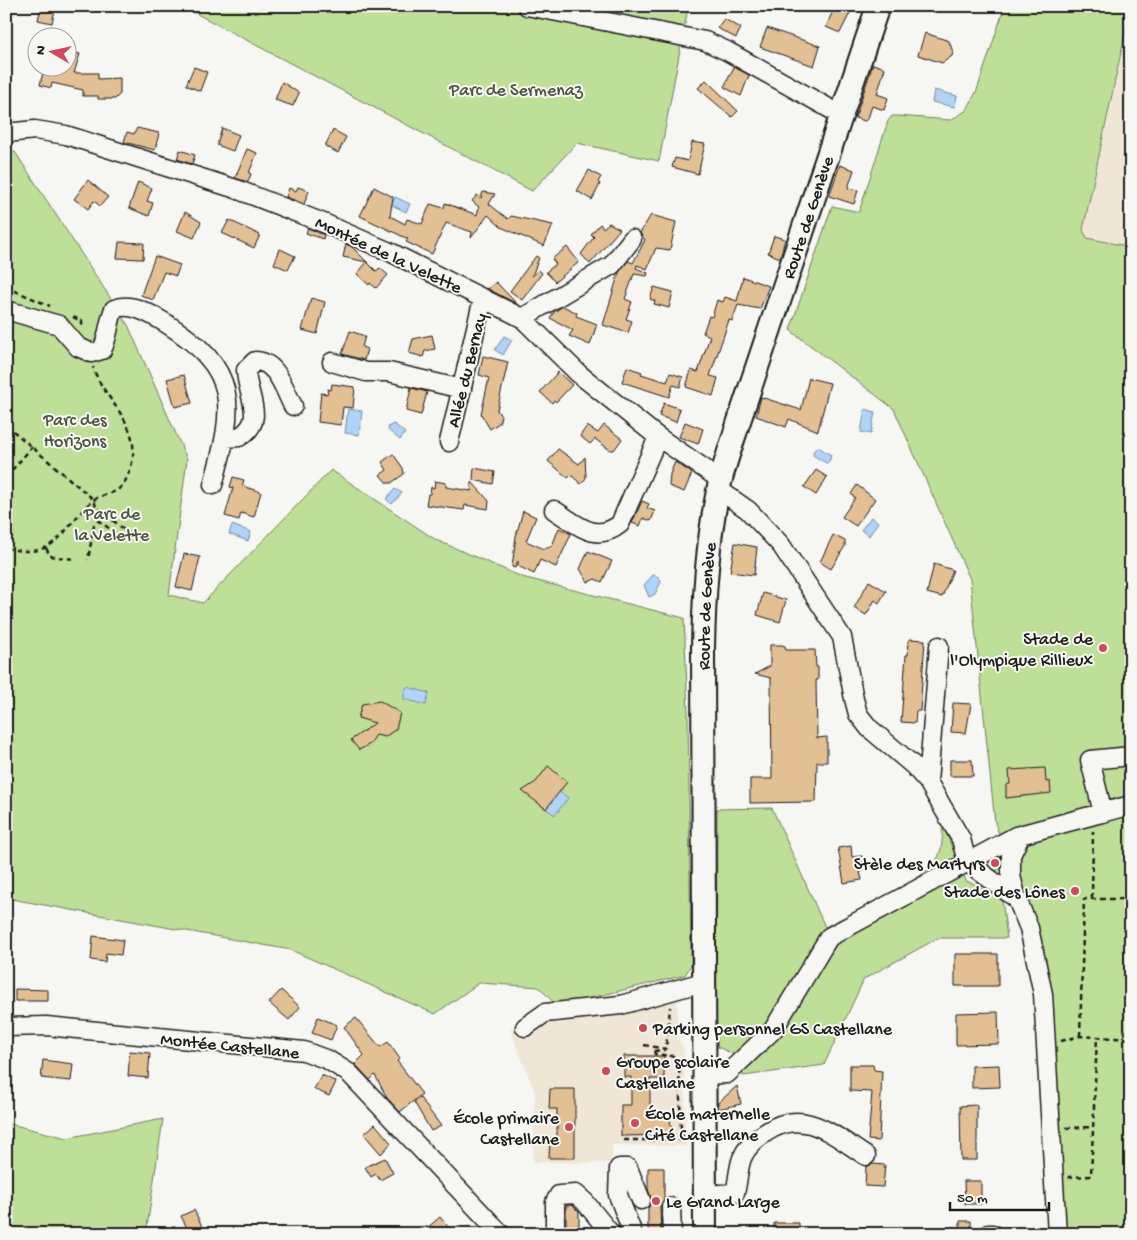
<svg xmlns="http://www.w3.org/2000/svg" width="1137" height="1240" font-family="'Gochi Hand',sans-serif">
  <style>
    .built { fill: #f0e6d6 }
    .green { fill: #bedf98; stroke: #6d7e5a }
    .water { fill: #b0d4f9; stroke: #758aa1 }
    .building { fill: #e3bf94; stroke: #1c1c1c }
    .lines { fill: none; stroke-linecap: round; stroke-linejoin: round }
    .minor-casing { stroke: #1c1c1c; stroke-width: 21 }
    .major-casing { stroke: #1c1c1c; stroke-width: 26 }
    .path { stroke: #1c1c1c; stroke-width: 2.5; stroke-dasharray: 5 4; stroke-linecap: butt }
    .minor { stroke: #f6f6f2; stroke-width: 18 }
    .major { stroke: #f6f6f2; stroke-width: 22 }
    .poi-dot { fill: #d1495b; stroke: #f6f6f2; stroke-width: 2 }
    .labels { text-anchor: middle; stroke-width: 4; stroke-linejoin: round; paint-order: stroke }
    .park-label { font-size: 18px; fill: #4d5641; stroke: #f6f6f2 }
    .street-label { font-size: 18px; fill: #1c1c1c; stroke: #f6f6f2 }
    .poi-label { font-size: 18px; fill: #1c1c1c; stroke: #f6f6f2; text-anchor: end }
  </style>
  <rect width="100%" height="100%" fill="#f6f6f2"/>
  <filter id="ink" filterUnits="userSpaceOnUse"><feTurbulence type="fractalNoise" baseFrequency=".02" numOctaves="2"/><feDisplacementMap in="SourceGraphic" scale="10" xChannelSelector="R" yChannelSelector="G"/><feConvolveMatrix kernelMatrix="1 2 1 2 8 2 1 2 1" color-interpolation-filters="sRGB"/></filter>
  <g filter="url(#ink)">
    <path class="built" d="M1131,13V247L1087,238L1083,230Z
      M677,980L678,1039L684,1049L686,1146L612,1145V1163L533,1162L535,1093L510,1029L548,1008Z"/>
    <path class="green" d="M182,6H687L688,8L659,161L577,143L532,191Z
      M1005,6H1131L1083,230L1087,238L1131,247V1234H1066L1044,958L995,823L970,579L894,409L790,330L832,206L859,212L888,121L892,116H897L951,120L967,110L977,90Z
      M6,151L15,152L128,325L187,459L169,595L203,603L331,470L436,540L522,577L684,618L688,713L691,965L685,975L557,1006L539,987L479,983L435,1014L291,950L6,898Z
      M772,808L825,927C853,912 914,886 934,864C943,853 943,836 942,823L966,881L988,889L1002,899L1007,938H938L864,979L824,1065L743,1076L737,1056L716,1046L717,809Z
      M987 863a8 8 0 1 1 16 0a8 8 0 1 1-16 0Z
      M163,1119L146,1234H6V1123L67,1138Z"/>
    <path class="water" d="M934,90L957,96L955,107L932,102Z
      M395,197L410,204L406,212L392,205Z
      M504,336L512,340L503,355L495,350Z
      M348,409L362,411L359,435L345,433Z
      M865,409L875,412L871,434L861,432Z
      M394,424L405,433L400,440L388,430L389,426Z
      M818,447L831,455L829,462L826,463L813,455L814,450Z
      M395,489L402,493L392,504L386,499Z
      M871,517L878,522L869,536L861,530Z
      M232,525L251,532L248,541L229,534Z
      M653,575L659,577L661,582L655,594L649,597L644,585Z
      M407,687L429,693L426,705L404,699V692Z
      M554,788L568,798L555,815L546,809L554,798Z"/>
    <path class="building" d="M835,6L850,13L840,33L826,27Z
      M41,7L55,10L52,23L38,20Z
      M724,19L741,28L736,38L717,28Z
      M767,28L820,46L814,66L760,47Z
      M925,33L949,41L953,52L952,56L942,63L918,55Z
      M68,51L80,54L74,73H98V79L120,78V94L115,99H98V96H83V90L52,83L51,88L40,85L44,68H68Z
      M873,64L885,68L877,94L888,98L884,110L872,106L868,118L865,121L855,118Z
      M194,67L207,72L200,91L186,85Z
      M734,67L749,75L741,96L724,87Z
      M706,80L738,111L732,117L698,88Z
      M282,82L299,93L293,106L275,100Z
      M137,128L159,133L155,150L124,142L127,132L134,134Z
      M222,128L239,135L233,151L217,145Z
      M333,130L346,137L338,153L325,146Z
      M692,142L705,144L698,174L672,167L675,158L688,161Z
      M247,149L257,153L249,173L251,174L248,182L235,178Z
      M180,150L195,155L192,164L177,159Z
      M840,165L854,170L848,188L858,190L854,204L829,196Z
      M589,170L601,177L598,182L600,184L592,200L577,191Z
      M88,180L108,197L100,206L94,201L88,209L74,199Z
      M138,182L152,188L147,201L153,203L149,216L129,208Z
      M298,187L309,191L304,204L286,197L289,188L296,191Z
      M374,187L393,197L390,216L405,224L407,219L422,224L430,204L444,208L445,203L477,215L479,207L472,201L477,195L481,198L483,192L495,194L489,204L508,219L511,216L553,225L544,246L501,227L488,215L471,238L472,232L446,223L432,254L406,242L408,239L360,216Z
      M185,212L201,222L194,238L177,231Z
      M651,215L676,222L670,250L656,248L647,269L637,265L636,268L648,273L647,276L634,274L625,299L632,302L626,319L632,321L628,333L603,325L619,272L628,261L633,263L645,240L640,233Z
      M229,220L260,235L254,248L222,233Z
      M609,223L620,229L590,264L581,254L594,237L591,234L600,224L603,228Z
      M308,228L324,235L323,239L306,233Z
      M774,236L785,239L780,258L768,253Z
      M119,242L144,243L143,259L117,258Z
      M346,244L352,247L367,262L343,257Z
      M567,247L579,262L555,282L546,272L556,264L552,259Z
      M280,249L295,256L288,270L274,264Z
      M155,256L180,265L176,276L164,272L153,300L141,295Z
      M536,256L539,258L532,276L539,270L542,273L522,300L510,291Z
      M367,262L376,271L380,268L388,275L376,288L370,283L369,285L357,274Z
      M743,277L769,286L760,309L738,305L732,321L729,320L710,376L718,378L713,396L686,387L691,370L698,372L710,336L703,333L709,316L712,317L717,300L723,302L725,297L737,301Z
      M496,282L517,304L488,289Z
      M654,287L673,292L669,308L654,304L655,301L650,299Z
      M311,298L325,302L317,334L302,330Z
      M563,306L577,313L576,316L597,324L590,345L569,336L573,330L550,318L554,312Z
      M350,331L365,336L362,347L367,349L364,360L342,354Z
      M432,335L435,349L425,351L423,357L409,353L413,339Z
      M483,356L508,362L497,410L501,416L499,423L490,429L481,414L489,378L479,375Z
      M627,367L642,372L641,374L667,382L670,373L683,377L680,387L673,385L669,397L622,382Z
      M558,372L572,385L556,402L554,400L552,403L540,392Z
      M184,375L192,403L175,407L167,379Z
      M809,378L830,383L818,431L789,419L786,427L756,416L761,397L801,410Z
      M332,384L355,387L353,408L343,407L341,425L318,422L321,393L327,394L328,389L331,390Z
      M411,388L427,392L421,415L406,411Z
      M664,403L680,409L676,422L659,416Z
      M685,422L703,429L698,444L679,437Z
      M604,425L622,439L614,450H610L595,439L590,444L580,436L587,426L598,433Z
      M558,449L579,464L585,457L586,478L581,484L571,475L568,478L548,461Z
      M393,454L403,468L404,474L391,483H387L380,475L387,470L382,462Z
      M675,462L692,473L684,492L669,486L670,474Z
      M474,468L495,472L493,484L473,480Z
      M816,470L827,477L816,495L804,487Z
      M233,477L244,480L242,486L261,492L254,517L241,513L239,520L225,516L233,488L230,487Z
      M435,481L446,483V487L471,491L472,482L489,501L488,509L465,505L464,510L426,505L428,494H430L431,487L434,488Z
      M857,485L875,499L856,526L842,517L855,498L851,494Z
      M642,501L649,504L647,508L655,511L651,521L643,518L640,526L632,523Z
      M523,511L536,517L526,541L544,549L552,546L559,528L571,534L556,567L540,560L534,574L518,566V561L515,568L512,567L516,536Z
      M833,535L845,541V546L831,569L820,562Z
      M735,543L757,547L754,575L730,572Z
      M588,551L612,561L602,582L595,579L588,582L580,569Z
      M184,554L200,557L192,591L176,587Z
      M934,564L953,570L942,597L927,593Z
      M869,581L886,591L879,603L875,600L866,615L854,608Z
      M763,593L786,600L780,622L757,615Z
      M909,639L925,640L920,711H916L915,723L901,722L906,655H908Z
      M770,645H782L785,646L786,650H815L816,667H818V680H816L817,738L827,737V762H817L816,802L750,803V779H772L771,678L755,674L770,666Z
      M380,701L400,713L396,729L385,737L376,735L370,744L359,750L351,740L375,723L358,718L362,704Z
      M953,703L971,704L966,733L951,732Z
      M950,760H972L973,776H950Z
      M548,766L567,782L546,809L522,791L536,782Z
      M1045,768L1046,782L1050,781L1051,793L1006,798V785L1010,784L1009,770Z
      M851,846L852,857L862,856L863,871L860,872L862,880L844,883L838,848Z
      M93,936L123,940L121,955L106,953L105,962L91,960Z
      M955,954H998V986H955Z
      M15,989L48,990V1001H15Z
      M281,990L300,1007L289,1020L269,1003Z
      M998,1012L999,1044L956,1045V1013Z
      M318,1017L337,1025L331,1040L312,1033Z
      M356,1018L380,1047L388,1042L400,1059L397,1061L422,1094L400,1112L387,1098L375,1075L370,1080L355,1064L364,1055L344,1027Z
      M130,1051L150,1053L148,1078L128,1076Z
      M624,1056H664V1079H650V1118L664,1117L670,1120L672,1130L668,1135L621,1136V1105H631V1077H624Z
      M43,1060L73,1064L71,1081L41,1078Z
      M850,1065H873L874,1070L882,1071L879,1141L868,1140L872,1092L850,1091Z
      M999,1065L1000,1087L972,1088V1066Z
      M322,1075L336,1082L329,1096L314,1089Z
      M737,1086L741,1104L718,1109V1103Z
      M550,1089H575V1158H549L550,1138H557V1109H549Z
      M420,1098L441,1126L431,1131L414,1102Z
      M977,1105V1160H961L960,1106Z
      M375,1124L391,1143L381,1154L364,1134Z
      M385,1158L393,1173L380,1180L376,1174L371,1177L365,1167Z
      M872,1164L885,1165L883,1187L865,1186L866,1167Z
      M648,1168H664V1199L660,1207L661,1234H648V1208L652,1201L648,1189Z
      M964,1181H981V1204H965Z
      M566,1205H572L579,1212V1234H566Z
      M194,1210L206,1234H190L181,1216Z
      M440,1217L454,1234H432L427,1228Z
      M960,1221H971V1234H960Z
      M774,1223H799V1234H774Z"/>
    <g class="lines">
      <defs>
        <path id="minor" d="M527,6L705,41L727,51L841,115
          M6,133L35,130L66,135L236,189L326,224L392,253L522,318L579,374L658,437L721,480
          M6,310L59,325L78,347L92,353L102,350C109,336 108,323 114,309C130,302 149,313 164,322C241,370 235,405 213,485
          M522,318L612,265L632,239
          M332,362L366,372H389L462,389
          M226,438L239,437C268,421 246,394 246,370L255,361C277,361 284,389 293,406
          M449,442L483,298
          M718,489L748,510L781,545L842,637L854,699L858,714L869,728L914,766L928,782L961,839L967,862
          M554,510C577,524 595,544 620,524L658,437
          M928,782L939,646
          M1103,813L1090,760L1131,756
          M1021,835L1011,855V876L1017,899L1029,928L1043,994L1057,1234
          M967,862L1017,899
          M6,1027L46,1026L304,1051L328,1060L349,1073L501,1234
          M525,1027L545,1013L621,1005L703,982
          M704,1075L727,1074L773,1030L829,937L1016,836L1131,805
          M704,1195L735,1193C738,1182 738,1169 742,1158C746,1148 756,1139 765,1133C803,1106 833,1135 866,1156
          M671,1207L672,1234
          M555,1234V1202L559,1195L576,1194L585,1202L611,1234
          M633,1234L618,1195L619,1168H628L641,1200
          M988,1234H993"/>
        <g id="major">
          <path id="s1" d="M705,1234L703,648C704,595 707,543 718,491C723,467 732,444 739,421L878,6"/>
        </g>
      </defs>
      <use href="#minor" class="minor-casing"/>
      <use href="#major" class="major-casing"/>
      <path class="path" d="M6,287L50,306
        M73,317L82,321V329
        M6,425L93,499L96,506L128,533L122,539L100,521L94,525L88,560
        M6,477L32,447
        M6,548C58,561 61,529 92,501C99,495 110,495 117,490C126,485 132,467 133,456C137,420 103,399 93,367
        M46,548L50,556L74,559
        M1092,898L1093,831
        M1080,1036L1084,899H1131
        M1061,1041L1080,1036L1131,1039
        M644,1045L666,1049L670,1007
        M654,1051L655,1054L673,1056L679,1064L681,1131L685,1140H687
        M654,1051L665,1050
        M1066,1128L1093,1127
        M624,1140H685
        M1068,1177L1091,1176L1097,1037
        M820,1234L823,1231L824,1234"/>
      <use href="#minor" class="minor"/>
      <use href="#major" class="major"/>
    </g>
  </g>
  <g class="poi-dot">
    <circle cx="1103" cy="648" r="5"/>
    <circle cx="995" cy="863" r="5"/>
    <circle cx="1075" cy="891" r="5"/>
    <circle cx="643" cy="1028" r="5"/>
    <circle cx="606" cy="1071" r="5"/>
    <circle cx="635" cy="1123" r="5"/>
    <circle cx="569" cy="1127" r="5"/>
    <circle cx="656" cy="1201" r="5"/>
  </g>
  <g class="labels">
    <g class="park-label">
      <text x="516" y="95">Parc de Sermenaz</text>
      <text x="75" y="425">Parc des<tspan x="75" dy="21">Horizons</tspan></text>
      <text x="112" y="519">Parc de<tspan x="112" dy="21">la Velette</tspan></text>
    </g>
    <g class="street-label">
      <text dy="6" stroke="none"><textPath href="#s1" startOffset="1032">Route de Genève</textPath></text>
      <text transform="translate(389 254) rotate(25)" y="6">Montée de la Velette</text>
      <text transform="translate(466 370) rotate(-76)" y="6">Allée du Bernay</text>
      <text dy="6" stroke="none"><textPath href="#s1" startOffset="628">Route de Genève</textPath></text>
      <text transform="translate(230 1045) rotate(6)" y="6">Montée Castellane</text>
    </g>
    <g class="poi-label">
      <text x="1093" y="644">Stade de<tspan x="1093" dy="21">l'Olympique Rillieux</tspan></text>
      <text x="985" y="869">Stèle des Martyrs</text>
      <text x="1065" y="897">Stade des Lônes</text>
      <text x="653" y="1034" text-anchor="start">Parking personnel GS Castellane</text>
      <text x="616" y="1067" text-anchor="start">Groupe scolaire<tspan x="616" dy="21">Castellane</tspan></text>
      <text x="645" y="1119" text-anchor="start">École maternelle<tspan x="645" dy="21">Cité Castellane</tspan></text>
      <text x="559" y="1123">École primaire<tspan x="559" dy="21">Castellane</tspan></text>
      <text x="666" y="1207" text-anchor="start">Le Grand Large</text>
    </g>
  </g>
  <rect width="1137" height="1240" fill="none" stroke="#f6f6f2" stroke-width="25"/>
  <rect x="12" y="12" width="1112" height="1215" fill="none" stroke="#1c1c1c" stroke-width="2" filter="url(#ink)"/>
  <g transform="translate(52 52) rotate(279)"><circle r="24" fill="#f6f6f2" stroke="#9f9f9c"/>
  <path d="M0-4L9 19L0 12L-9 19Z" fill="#d1495b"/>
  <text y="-8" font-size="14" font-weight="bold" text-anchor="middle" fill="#1c1c1c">N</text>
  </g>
  <path d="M950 1202v8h99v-8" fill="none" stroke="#1c1c1c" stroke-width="2.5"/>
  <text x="957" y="1202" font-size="15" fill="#1c1c1c" stroke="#f6f6f2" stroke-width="4" paint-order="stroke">50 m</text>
</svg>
